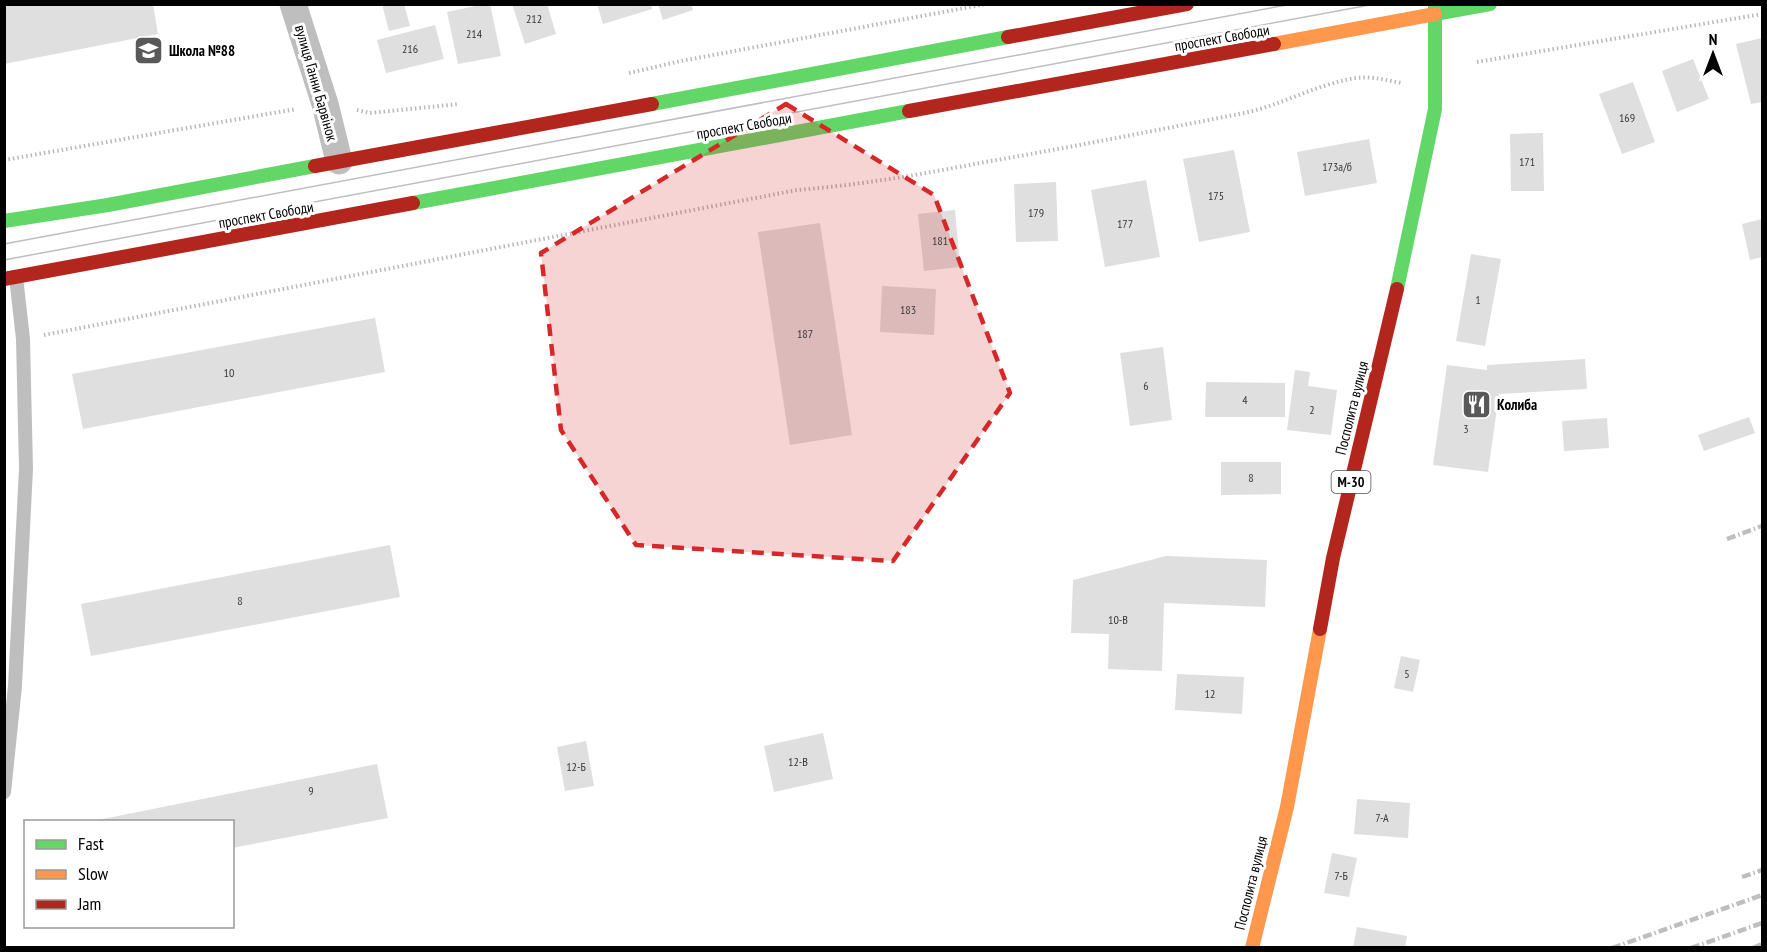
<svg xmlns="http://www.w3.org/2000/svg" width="1767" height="952" font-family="'PT Sans Narrow',sans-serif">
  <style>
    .building { fill: #dfdfdf }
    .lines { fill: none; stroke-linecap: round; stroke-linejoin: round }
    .path { stroke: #b9b9b9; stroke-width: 4; stroke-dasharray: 1.5 3; stroke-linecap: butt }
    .lane { stroke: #bebebe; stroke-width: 14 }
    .street { stroke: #bebebe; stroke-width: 27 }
    .fast { stroke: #63d668; stroke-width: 14 }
    .slow { stroke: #ff974d; stroke-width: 14 }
    .jam { stroke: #b3261e; stroke-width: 14 }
    .tram { stroke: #bebebe; stroke-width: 1.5 }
    .rail { stroke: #bebebe; stroke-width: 4.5; stroke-dasharray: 9 3 1.5 3; stroke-linecap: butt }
    .marked { fill: #d62828; fill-opacity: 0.2; stroke: #d62828; stroke-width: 4.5; stroke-dasharray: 12 8; stroke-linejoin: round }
    .labels { text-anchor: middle; stroke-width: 6; stroke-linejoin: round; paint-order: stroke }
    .number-label { font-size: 12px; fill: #383838 }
    .shield { fill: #fff; stroke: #4c4c4c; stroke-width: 1.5 }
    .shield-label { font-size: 14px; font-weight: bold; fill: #000 }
    .street-label { font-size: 15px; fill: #000; stroke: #fff }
    .poi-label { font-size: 15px; font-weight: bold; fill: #000; stroke: #fff; text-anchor: start }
  </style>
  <rect width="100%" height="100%" fill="#fff"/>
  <path class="building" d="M4,4H153L158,34L4,64Z
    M382,4H404L410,26L389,31Z
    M485,4H490L501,56L458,64L447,12Z
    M512,4H547L556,34L525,44Z
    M597,4H651L652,9L603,24Z
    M658,4H691L693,10L663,20Z
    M435,25L444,59L386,73L377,40Z
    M1762,38V102L1751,104L1736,44Z
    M1693,59L1709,99L1677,112L1662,71Z
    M1633,82L1655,142L1622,154L1599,94Z
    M1543,133L1544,191H1511L1510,134Z
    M1369,139L1377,183L1305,196L1297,152Z
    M1234,150L1250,232L1199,242L1183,159Z
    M1146,180L1160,257L1105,267L1091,190Z
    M1056,182L1058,241L1016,242L1014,184Z
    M955,210L960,267L924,271L918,214Z
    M1762,219V257L1750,260L1742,224Z
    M820,223L852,435L790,445L758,232Z
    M1471,254L1501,259L1485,346L1456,341Z
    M882,286L936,289L934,335L880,332Z
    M375,318L385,372L83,429L72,374Z
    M1163,347L1172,420L1130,426L1120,353Z
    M1585,359L1587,389L1499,394L1488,472L1433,465L1447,365L1487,370V365Z
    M1295,370L1310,372L1308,386L1337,390L1331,435L1287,430Z
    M1206,382L1285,383V417H1205Z
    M1749,417L1755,433L1704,451L1698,435Z
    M1607,418L1609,448L1564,451L1562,421Z
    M1221,462H1281V494L1221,495Z
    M390,545L400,597L91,656L81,604Z
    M1166,556L1267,560L1265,607L1164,603L1162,671L1108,669L1109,634L1071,633L1073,580Z
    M1401,656L1420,660L1413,692L1394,688Z
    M1177,674L1244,677L1242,714L1175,710Z
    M823,733L833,779L774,792L764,746Z
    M586,741L594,786L565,791L557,747Z
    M377,764L388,818L232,848V822H88Z
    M1357,799L1410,803L1408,838L1354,834Z
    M1332,853L1357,858L1349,897L1324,893Z
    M1357,927L1407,936L1405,948H1353Z"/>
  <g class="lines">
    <path class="path" d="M1477,62L1762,14
      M629,73L681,61L986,4
      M357,110L370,113L459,104
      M4,160L296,109
      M44,335L797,190C861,185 923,174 985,162C1072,147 1158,130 1244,113C1282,105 1317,84 1356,78C1371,76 1386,80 1401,83"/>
    <path class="lane" d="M4,792L15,686L26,469L23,339L16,277"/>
    <path class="street" d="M293,4L325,104L339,161"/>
    <path class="fast" d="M1435,14L1490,4
      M652,104L1008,37
      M413,203L909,111
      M4,221L108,205L315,166
      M1397,289L1435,109V4"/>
    <path class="slow" d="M1274,44L1435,14
      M1252,948L1287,807L1320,629"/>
    <path class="jam" d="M1008,37L1187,4
      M909,111L1274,44
      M315,166L652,104
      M4,279L413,203
      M1320,629L1333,558L1397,289"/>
    <path class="tram" d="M4,244L1292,4
      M4,260L1375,4"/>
    <path class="rail" d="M1727,539L1762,526
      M1742,877L1762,870
      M1612,948L1762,895
      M1691,948L1762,923
      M1753,948L1762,944"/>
  </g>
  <path class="marked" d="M786,104L934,195L1010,393L893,561L636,545L561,430L541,253Z"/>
  <defs>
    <symbol id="school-square" viewBox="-11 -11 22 22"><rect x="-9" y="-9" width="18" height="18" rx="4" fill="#595959" stroke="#fff"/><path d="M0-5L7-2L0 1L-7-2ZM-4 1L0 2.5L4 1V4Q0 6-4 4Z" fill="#fff"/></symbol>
    <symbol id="restaurant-square" viewBox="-11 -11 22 22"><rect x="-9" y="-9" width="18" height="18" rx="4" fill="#595959" stroke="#fff"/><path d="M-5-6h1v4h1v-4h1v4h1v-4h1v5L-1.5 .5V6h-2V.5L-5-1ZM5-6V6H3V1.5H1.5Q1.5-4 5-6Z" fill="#fff"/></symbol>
  </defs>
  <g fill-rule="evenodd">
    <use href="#school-square" x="132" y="34" width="33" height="33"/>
    <use href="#restaurant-square" x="1460" y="388" width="33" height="33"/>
  </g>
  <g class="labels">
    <g class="number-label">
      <text x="534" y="23">212</text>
      <text x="474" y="38">214</text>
      <text x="410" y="53">216</text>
      <text x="1627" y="122">169</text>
      <text x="1527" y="166">171</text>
      <text x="1337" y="171">173а/б</text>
      <text x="1216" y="200">175</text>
      <text x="1036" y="217">179</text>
      <text x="1125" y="228">177</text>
      <text x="940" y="245">181</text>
      <text x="1478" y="304">1</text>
      <text x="908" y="314">183</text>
      <text x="805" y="338">187</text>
      <text x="229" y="377">10</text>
      <text x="1146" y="390">6</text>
      <text x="1245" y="404">4</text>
      <text x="1312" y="414">2</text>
      <text x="1466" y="433">3</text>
      <text x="1251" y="482">8</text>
      <text x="240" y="605">8</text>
      <text x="1118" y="624">10-В</text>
      <text x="1407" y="678">5</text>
      <text x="1210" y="698">12</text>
      <text x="798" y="766">12-В</text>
      <text x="576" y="771">12-Б</text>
      <text x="311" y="795">9</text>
      <text x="1382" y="822">7-А</text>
      <text x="1341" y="880">7-Б</text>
    </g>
    <rect class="shield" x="1331.5" y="471" width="39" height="22" rx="4.5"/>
    <g class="shield-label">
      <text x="1351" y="487">М-30</text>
    </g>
    <g class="street-label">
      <text transform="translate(1222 38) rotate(-10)" y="5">проспект Свободи</text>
      <text transform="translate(316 83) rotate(74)" y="5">вулиця Ганни Барвінок</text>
      <text transform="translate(744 126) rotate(-10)" y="5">проспект Свободи</text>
      <text transform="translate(266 215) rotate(-10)" y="5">проспект Свободи</text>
      <text transform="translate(1352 408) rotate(-76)" y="5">Посполита вулиця</text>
      <text transform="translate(1251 883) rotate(-76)" y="5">Посполита вулиця</text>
    </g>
    <g class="poi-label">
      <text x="169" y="56">Школа №88</text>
      <text x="1497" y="410">Колиба</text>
    </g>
  </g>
  <rect width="1767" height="952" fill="none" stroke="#000000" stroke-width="12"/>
  <rect x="24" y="820" width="210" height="108" fill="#ffffff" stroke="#999999" stroke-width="1.5"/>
  <rect x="36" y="840" width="30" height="9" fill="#63d668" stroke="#999999" stroke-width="1.5"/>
  <text x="78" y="850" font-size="18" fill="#000000">Fast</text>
  <rect x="36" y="870" width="30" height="9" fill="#ff974d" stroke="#999999" stroke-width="1.5"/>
  <text x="78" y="880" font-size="18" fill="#000000">Slow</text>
  <rect x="36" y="900" width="30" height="9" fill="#b3261e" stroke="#999999" stroke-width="1.5"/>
  <text x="78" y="910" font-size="18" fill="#000000">Jam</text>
  <g transform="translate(1713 54)" stroke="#ffffff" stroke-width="4.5" paint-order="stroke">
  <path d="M0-4.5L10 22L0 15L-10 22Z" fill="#000000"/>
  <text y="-9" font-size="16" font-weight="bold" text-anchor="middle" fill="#000000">N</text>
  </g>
</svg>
